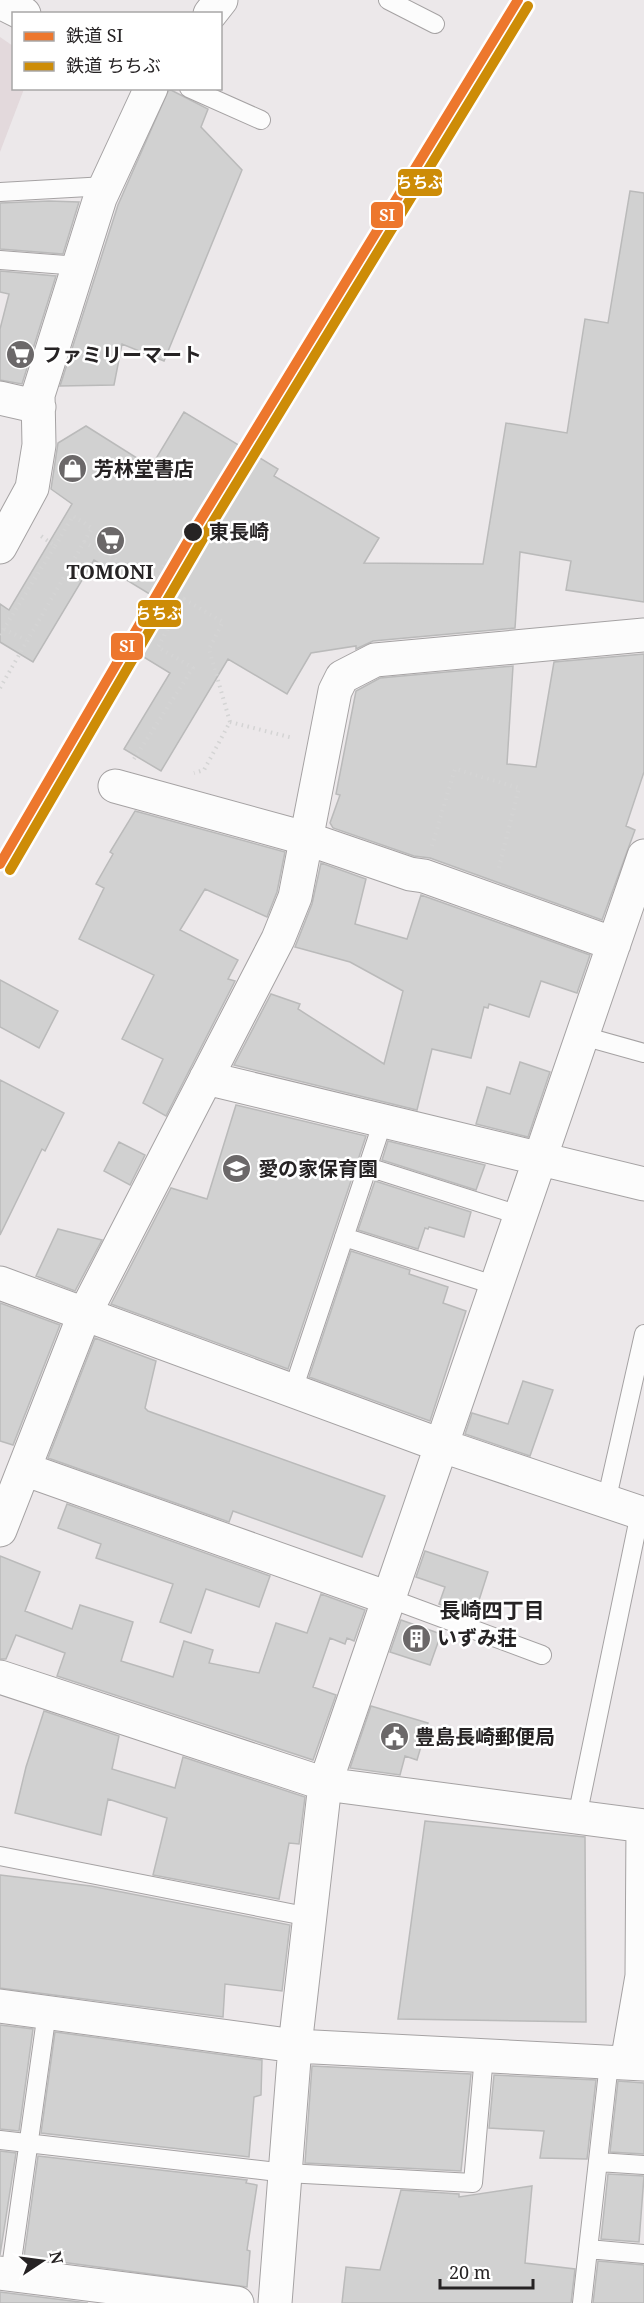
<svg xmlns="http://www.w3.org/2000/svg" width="644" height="2303" font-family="'Noto Serif','Noto Sans JP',serif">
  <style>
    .built { fill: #e3d9dc }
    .building { fill: #d1d1d1; stroke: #bababa; stroke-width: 1.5 }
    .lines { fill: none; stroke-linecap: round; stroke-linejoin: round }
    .service-casing { stroke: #a5a2a3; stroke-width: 20 }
    .minor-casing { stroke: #a5a2a3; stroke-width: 35 }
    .path { stroke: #d4d4d4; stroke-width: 4; stroke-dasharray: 1.5 4.5; stroke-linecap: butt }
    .service { stroke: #fcfcfc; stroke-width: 18 }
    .minor { stroke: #fcfcfc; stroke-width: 33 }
    .rail-1-casing { stroke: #fff; stroke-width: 15 }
    .rail-2-casing { stroke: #fff; stroke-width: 15 }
    .rail-1 { stroke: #ed772d; stroke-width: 10 }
    .rail-2 { stroke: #cd8c07; stroke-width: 10 }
    .stop-dot { fill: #262324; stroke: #fff; stroke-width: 2 }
    .labels { text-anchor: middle; stroke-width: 5; stroke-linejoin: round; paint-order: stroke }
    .poi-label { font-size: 20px; font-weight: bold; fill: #262324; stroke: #fff; text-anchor: start }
    .stop-label { font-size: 20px; font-weight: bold; fill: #262324; stroke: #fff; text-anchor: start }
    .neighbourhood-label { font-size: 21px; font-weight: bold; fill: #262324; stroke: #fff }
    .line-badge { stroke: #fff; stroke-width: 2 }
    .badge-label { font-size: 16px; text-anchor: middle; font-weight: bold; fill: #fff }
  </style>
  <rect width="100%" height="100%" fill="#ece8ea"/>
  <path class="built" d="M0,37L13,46L14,88L24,89L0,152Z"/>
  <path class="building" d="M169,89L208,109L201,127L242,170L164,361L122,344L114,385L60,386L118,205Z
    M630,191L644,193V602L566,590L571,561L520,552L515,628L373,641L356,649V646L311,653L287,694L228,659L161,771L124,749L170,673L142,656L171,607L94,560L33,662L0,642V604L9,610L72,504L51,489L58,443L86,426L151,467L184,412L278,469L274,476L379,538L364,563L483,564L506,423L567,433L585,319L608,323Z
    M49,201L79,202L63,254L0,249V203Z
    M0,271L56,276L22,384L0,380V329L9,294L0,292Z
    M644,654V772L626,826L635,830L602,920L430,858L414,856L333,828L330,823L340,795L336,794L356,691L380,678L513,666L507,764L536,767L554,662Z
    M135,811L285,852L277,892L267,917L205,889L180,930L238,960L228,979L235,981L166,1116L143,1103L163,1059L122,1039L154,975L79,939L104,888L96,884L113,854L110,852Z
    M321,863L366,879L355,924L407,939L421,895L590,955L577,993L541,981L529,1017L489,1004L488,1008L484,1007L471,1058L432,1049L417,1110L234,1065L271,994L300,1004L298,1009L384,1064L403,991L350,962L295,947L312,904Z
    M0,980L58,1011L39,1048L0,1027Z
    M520,1062L550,1072L528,1137L476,1124L487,1087L510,1094Z
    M0,1080L64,1113L45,1151L42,1149L0,1235Z
    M236,1105L366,1136L288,1369L111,1304L171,1188L207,1199Z
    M388,1141L485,1165L476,1190L382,1160Z
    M119,1142L145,1155L130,1185L104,1171Z
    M375,1181L471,1212L464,1237L429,1227L428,1229L425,1228L418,1249L358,1230Z
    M58,1229L102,1240L75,1291L36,1276Z
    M351,1251L410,1270L409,1274L448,1287L443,1303L466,1311L430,1421L309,1377Z
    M0,1303L60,1325L13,1445L0,1441Z
    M95,1338L156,1361L145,1408L148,1411L385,1496L362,1557L233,1511L229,1522L48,1458Z
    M523,1381L553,1390L530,1456L465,1434L472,1413L508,1424Z
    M67,1504L270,1576L259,1607L206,1589L191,1633L160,1622L173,1584L96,1558L101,1544L58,1528Z
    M425,1551L488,1572L474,1616L439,1604L445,1587L416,1577Z
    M0,1556L40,1572L25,1611L72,1629L80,1605L133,1622L121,1661L173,1677L184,1641L213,1650L209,1663L259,1673L276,1623L307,1633L321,1594L365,1610L354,1641L347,1638L345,1644L330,1638L313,1687L336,1695L313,1760L57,1676L65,1653L16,1635L6,1659H0Z
    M401,1620L441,1634L430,1665L390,1652Z
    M371,1706L428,1723L417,1760L405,1756L400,1775L350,1768Z
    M44,1711L119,1736L112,1769L175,1788L183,1757L305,1797L299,1844L289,1843L279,1899L153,1875L167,1818L108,1799L101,1835L15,1813L26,1767Z
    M425,1821L585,1837L586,2022L398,2019Z
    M0,1875L91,1886L290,1925L282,1991L225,1984L223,2017L0,1988Z
    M0,2025L33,2029L19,2131L0,2129Z
    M55,2032L262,2060L261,2095L254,2097L249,2157L41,2133Z
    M312,2066L471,2074L461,2171L305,2163Z
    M494,2075L596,2080L587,2159L540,2158L544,2131L489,2128Z
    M618,2081L644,2083V2154L610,2152Z
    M0,2151L16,2153L0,2255Z
    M38,2156L247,2180L246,2183L257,2185L247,2250L250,2251L247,2287L24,2257Z
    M608,2174L644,2176L639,2242L601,2239Z
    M532,2186L525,2263L575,2269L571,2303H342L346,2267L380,2270L401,2190L459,2194V2197Z
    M598,2261L644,2265V2303H593Z
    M0,2292L88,2303H0Z"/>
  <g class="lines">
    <defs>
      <path id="service" d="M388,0L435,24
        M189,88L261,120
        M0,192L106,186
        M0,260L79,266
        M583,1036L644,1053
        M368,1167L522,1216
        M344,1237L497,1286
        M293,1390L383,1121
        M606,1502L644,1334
        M391,1599L542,1655
        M577,1817L640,1513
        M0,1856L310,1917
        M0,2140L286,2173L473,2183L484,2055
        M598,2162L644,2165
        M588,2249L644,2254
        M10,2275L47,2012
        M582,2303L609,2063"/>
      <path id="minor" d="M0,2L24,14
        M210,14L221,0
        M0,398L39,407
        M0,547L32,488L39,445L38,395L100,198L151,88
        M115,786L308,839L410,874L424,876L614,944
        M206,1078L644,1184
        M0,1283L443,1446L644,1514
        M24,1469L391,1599
        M0,1530L85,1313L278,939L295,897L335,691L342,677L375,660L644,635
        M0,1677L325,1784L644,1826
        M0,2006L295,2046L644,2064
        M627,2063L642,1976L643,1826
        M0,2273L237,2303
        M275,2303L295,2046L325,1784L644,856"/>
    </defs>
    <use href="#service" class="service-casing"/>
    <use href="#minor" class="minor-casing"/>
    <path class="path" d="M55,546L73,516L92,528L84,542
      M154,582L168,558
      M184,599L223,622L209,649L230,722L204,770L194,773
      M4,629L26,640
      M0,635L55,546L41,536
      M0,688L84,542L184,599L158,647L193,668L134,759
      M230,722L293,738
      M432,846L455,769L519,788L498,871"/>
    <use href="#service" class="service"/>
    <use href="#minor" class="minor"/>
    <defs>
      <path id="rail-1" d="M0,864L198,524L518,0"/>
      <path id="rail-2" d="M10,870L208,530L528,6"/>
    </defs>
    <use href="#rail-1" class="rail-1-casing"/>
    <use href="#rail-2" class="rail-2-casing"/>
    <use href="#rail-1" class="rail-1"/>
    <use href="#rail-2" class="rail-2"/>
  </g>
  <defs>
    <symbol id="supermarket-disc" viewBox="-11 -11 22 22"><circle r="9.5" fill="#6b6869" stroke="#fff"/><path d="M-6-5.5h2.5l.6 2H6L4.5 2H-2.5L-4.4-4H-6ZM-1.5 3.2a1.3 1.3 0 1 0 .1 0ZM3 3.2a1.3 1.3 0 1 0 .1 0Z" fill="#fff"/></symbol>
    <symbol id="shop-disc" viewBox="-11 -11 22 22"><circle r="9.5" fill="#6b6869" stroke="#fff"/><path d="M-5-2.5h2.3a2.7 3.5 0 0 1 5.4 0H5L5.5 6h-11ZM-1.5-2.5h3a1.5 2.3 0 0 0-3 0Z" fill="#fff"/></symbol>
    <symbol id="school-disc" viewBox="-11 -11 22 22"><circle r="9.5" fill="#6b6869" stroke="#fff"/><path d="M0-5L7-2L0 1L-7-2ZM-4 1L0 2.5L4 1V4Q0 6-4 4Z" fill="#fff"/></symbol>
    <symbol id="building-disc" viewBox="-11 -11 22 22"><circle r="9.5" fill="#6b6869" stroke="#fff"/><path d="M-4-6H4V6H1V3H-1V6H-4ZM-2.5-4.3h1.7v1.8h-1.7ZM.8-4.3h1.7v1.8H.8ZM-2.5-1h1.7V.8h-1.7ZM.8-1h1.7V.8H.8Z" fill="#fff"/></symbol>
    <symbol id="civic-disc" viewBox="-11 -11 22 22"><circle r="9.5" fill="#6b6869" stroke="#fff"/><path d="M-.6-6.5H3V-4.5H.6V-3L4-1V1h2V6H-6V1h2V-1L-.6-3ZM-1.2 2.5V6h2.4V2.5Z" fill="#fff"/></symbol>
  </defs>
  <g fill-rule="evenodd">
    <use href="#supermarket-disc" x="4" y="338" width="33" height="33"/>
    <use href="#shop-disc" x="56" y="452" width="33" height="33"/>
    <use href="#supermarket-disc" x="94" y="524" width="33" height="33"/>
    <use href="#school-disc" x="220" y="1152" width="33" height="33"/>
    <use href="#building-disc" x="400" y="1622" width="33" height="33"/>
    <use href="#civic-disc" x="378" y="1720" width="33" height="33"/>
  </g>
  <circle class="stop-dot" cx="193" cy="532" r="10"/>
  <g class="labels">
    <g class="poi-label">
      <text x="42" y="362">ファミリーマート</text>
      <text x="94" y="476">芳林堂書店</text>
      <text x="110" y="579" text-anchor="middle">TOMONI</text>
      <text x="258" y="1176">愛の家保育園</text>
      <text x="437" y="1645">いずみ荘</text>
      <text x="415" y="1744">豊島長崎郵便局</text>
    </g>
    <g class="stop-label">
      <text x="209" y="539">東長崎</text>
    </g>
    <g class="neighbourhood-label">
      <text x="492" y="1618">長崎四丁目</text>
    </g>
  </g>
  <g class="line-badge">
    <rect x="397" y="168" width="46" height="29" rx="6" fill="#cd8c07"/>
    <rect x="370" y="201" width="34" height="28" rx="6" fill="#ed772d"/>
    <rect x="137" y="599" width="45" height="29" rx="6" fill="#cd8c07"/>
    <rect x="110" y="632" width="34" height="29" rx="6" fill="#ed772d"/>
  </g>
  <g class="badge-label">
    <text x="420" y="188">ちちぶ</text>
    <text x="387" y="221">SI</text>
    <text x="159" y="619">ちちぶ</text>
    <text x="127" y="652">SI</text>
  </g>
  <rect x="12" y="12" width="210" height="78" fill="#ffffff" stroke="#a8a7a7" stroke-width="1.5"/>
  <rect x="24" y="32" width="30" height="9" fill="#ed772d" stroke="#a8a7a7" stroke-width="1.5"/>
  <text x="66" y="42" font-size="18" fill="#262324">鉄道 SI</text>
  <rect x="24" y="62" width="30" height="9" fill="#cd8c07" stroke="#a8a7a7" stroke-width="1.5"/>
  <text x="66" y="72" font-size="18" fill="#262324">鉄道 ちちぶ</text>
  <g transform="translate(42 2261) rotate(77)" stroke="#ffffff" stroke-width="4.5" paint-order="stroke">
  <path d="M0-4.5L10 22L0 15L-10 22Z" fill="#262324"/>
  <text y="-9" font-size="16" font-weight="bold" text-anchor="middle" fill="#262324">N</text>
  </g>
  <path d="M440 2279v9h93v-9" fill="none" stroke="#262324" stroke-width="3"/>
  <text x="449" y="2279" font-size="18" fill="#262324" stroke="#ffffff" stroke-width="4.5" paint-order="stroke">20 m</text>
</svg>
